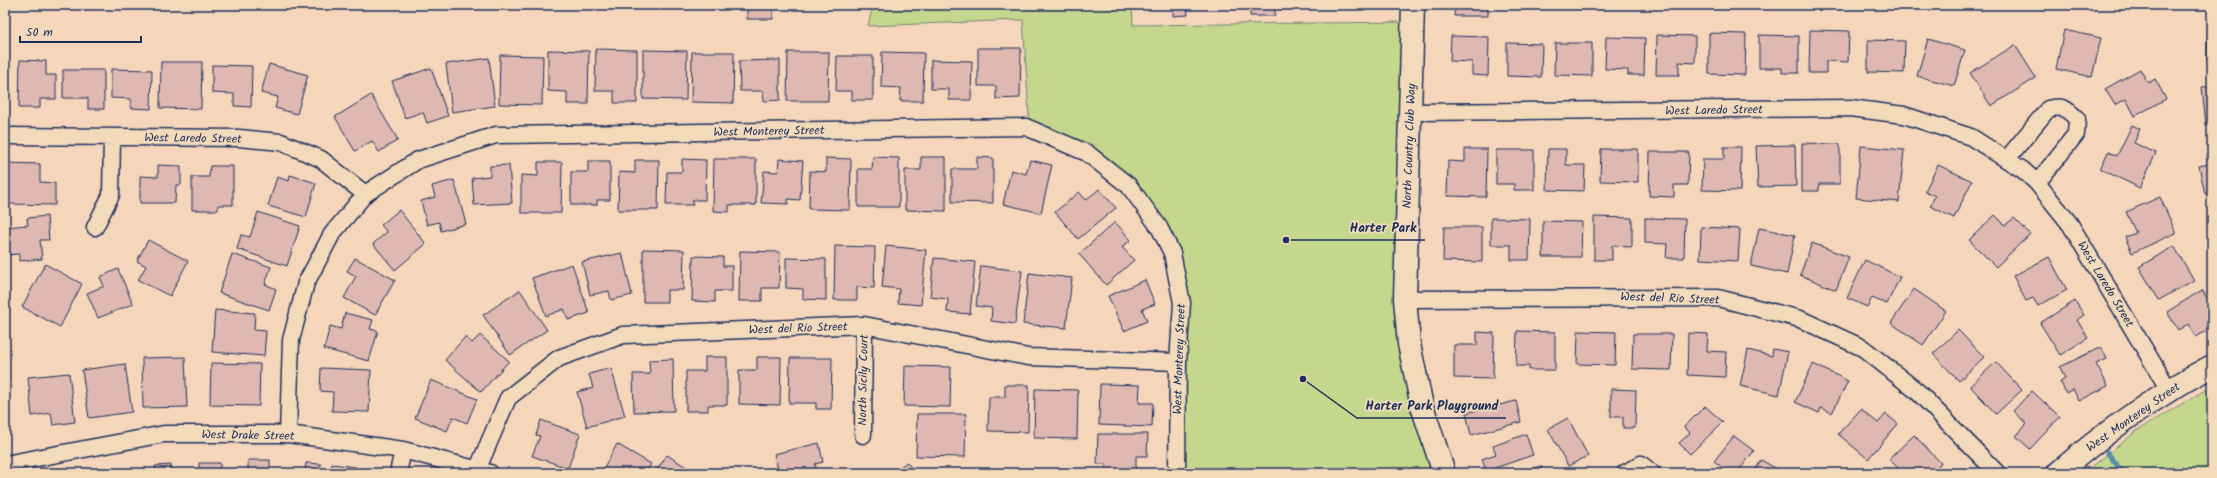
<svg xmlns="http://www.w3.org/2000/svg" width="2217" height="478" font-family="Kalam,sans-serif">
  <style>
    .green { fill: #c4d78c; stroke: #708375 }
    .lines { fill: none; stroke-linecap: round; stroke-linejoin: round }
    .stream { stroke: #588dad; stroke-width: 5 }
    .building { fill: #deb8b1; stroke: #1b2f5e }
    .street-casing { stroke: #1b2f5e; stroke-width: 19 }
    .secondary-casing { stroke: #1b2f5e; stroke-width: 25 }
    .street { stroke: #f3daba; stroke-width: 16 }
    .secondary { stroke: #f3daba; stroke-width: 22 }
    .labels { text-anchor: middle; stroke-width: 3.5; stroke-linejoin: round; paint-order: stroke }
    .street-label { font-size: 12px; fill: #1b2f5e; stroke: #f3daba }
    .leader { fill: none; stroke: #1b2f5e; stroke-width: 1.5 }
    .callout-dot { fill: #1b2f5e; stroke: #f3daba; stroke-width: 1.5 }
    .callout-label { font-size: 13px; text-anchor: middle; font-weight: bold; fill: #1b2f5e; stroke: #f3daba; stroke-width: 3.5; stroke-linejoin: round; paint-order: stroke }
  </style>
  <rect width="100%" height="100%" fill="#f5d6bb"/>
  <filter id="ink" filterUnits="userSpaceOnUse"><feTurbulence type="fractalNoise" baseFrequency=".025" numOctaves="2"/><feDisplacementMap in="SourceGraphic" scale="8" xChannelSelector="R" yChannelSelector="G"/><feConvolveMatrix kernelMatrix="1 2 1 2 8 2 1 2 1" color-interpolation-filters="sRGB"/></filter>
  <g filter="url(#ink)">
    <path class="green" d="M873,5H1132L1133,25L1412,22L1405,270L1444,473H1177L1178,277L1129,186L1026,127L1029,115L1023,20L868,26Z
      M2212,386V473H2084L2138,430Z"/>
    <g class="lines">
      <path class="stream" d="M2107,452L2123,473"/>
    </g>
    <path class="building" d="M1250,5H1275V16H1250Z
      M1455,5H1488V16H1454Z
      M747,6H773V19H747Z
      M1187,6L1188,15L1173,16V7Z
      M2208,22H2212V60H2207Z
      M1810,30L1849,31L1848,62L1826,61V73H1809Z
      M2064,30L2101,38L2092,77L2056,69Z
      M1709,33L1746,34L1745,75L1709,74Z
      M1657,35L1695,36V63L1679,62V75H1656Z
      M1759,35L1799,36V73H1782V68H1759Z
      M1451,36L1489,37L1488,76L1472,75V62L1450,61Z
      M1606,37L1645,38L1644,75H1628V70L1605,69Z
      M1928,39L1965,50L1954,86L1917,76Z
      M1868,40L1905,41L1904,73L1868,72Z
      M1507,43L1542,44L1541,77L1507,76Z
      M1555,43H1592V76L1554,75Z
      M2015,45L2036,78L1991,106L1970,73Z
      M978,48H1021L1020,98L996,99V86H978Z
      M596,49L637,50V103H614V91H595Z
      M548,50L589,51L588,104H567V92L548,91Z
      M643,50L687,51L686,100L643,99Z
      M692,52H734L733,103L691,102Z
      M788,52H829L828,101H787Z
      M882,52L924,53L923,101H900L901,88L881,87Z
      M500,55L543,56L542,105L499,104Z
      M837,56H873V100H852V91H836Z
      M489,58L495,106L452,112L446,64Z
      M20,60L46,61V75H56V99H40V108H19Z
      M780,60V100L764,101L763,91H740L739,61Z
      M931,60L972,61L971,100H949V89H931Z
      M161,62H202L201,109L160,108Z
      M269,64L308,75L297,114L275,108L278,97L261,93Z
      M212,65L252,66L251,107L234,106V94L212,93Z
      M5,68L8,69V100H5Z
      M431,68L448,116L427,123L423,112L405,118L392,81Z
      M111,69L152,70L151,109L131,108V99L111,98Z
      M2140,69L2148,83L2155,79L2166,99L2135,116L2126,99L2115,105L2105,89Z
      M63,70H104V109H88V98H63Z
      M2212,86V125H2206L2202,87Z
      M371,95L398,140L379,152L372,141L355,151L335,117Z
      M2132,125L2140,129L2134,143L2156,153L2140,188L2100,169L2108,152L2117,156Z
      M1802,143L1840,144V184H1819V191H1802Z
      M1795,145L1796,186L1758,187L1756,146Z
      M1861,146L1904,150L1899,202L1856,198Z
      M1724,147H1741L1740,191L1702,190L1703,159H1724Z
      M1465,149H1487L1486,197L1447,196L1448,161L1465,162Z
      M1548,149H1566V165H1585L1584,191L1547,190Z
      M1601,149H1638V182L1600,181Z
      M1496,150H1534V190H1514V184H1496Z
      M1650,152H1689L1688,185H1674V197L1649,196Z
      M2212,153V193L2205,194L2199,166L2208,164L2206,154Z
      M873,157L899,158V207H858V169H872Z
      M921,157H946V211L905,210V170H921Z
      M977,157L993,158V203L952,202V169H977Z
      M826,158L851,159L850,210L809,209L810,171L826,172Z
      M682,159L706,160L705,200H693V205H666L667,172H682Z
      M714,159H756V205H729V212L713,211Z
      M779,159L803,161L800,200L788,199V204L761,203L764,171L778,172Z
      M635,160H659L658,210H618L619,172L635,173Z
      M1030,160L1052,165L1041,213L1003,204L1011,170L1026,174Z
      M588,161H610V200H597V205H571V172H588Z
      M538,162H562L561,213H521V175L538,176Z
      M5,163L40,164V182L55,183V205L8,204L9,185H5Z
      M158,165L181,166V185H176L175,203H140V176L158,177Z
      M509,165L512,203L474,205L472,178L490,176V166Z
      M1938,165L1972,181L1954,218L1930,206L1935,196L1925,191Z
      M210,166H233V205H218V210H192V177H209Z
      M290,175L316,183L306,217L268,206L277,177L289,181Z
      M454,180L466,224L441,231L439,222L427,225L421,201L435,197L432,186Z
      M1099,189L1116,208L1078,239L1055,212L1079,192L1086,200Z
      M2160,197L2176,233L2132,253L2125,237L2136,233L2126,212Z
      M399,210L426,244L395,270L373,244L387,232L381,225Z
      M258,212L300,226L287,266L237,249L241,235L250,237Z
      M1995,215L2005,225L2014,218L2030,234L1996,267L1969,240Z
      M47,216L49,240H40L42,259L19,261V254L6,255L5,227L28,225L27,218Z
      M1594,217L1632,218V247L1612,246V260H1594Z
      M1491,218L1530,219L1529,260H1511V245H1491Z
      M1645,218L1685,219L1684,258H1666L1667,244L1645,243Z
      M1543,221L1582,222L1581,257H1543Z
      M1115,222L1131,240L1122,247L1134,260L1106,285L1079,254Z
      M1444,227H1482V262L1443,261Z
      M1701,227L1740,229L1738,261L1700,259Z
      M1759,228L1795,235L1787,274L1751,266Z
      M148,240L188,261L170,296L138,280L146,266L137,261Z
      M1812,243L1849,257L1836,290L1800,275Z
      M835,246L875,247L874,288L857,287V300H834Z
      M886,246L926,250L921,305L898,303L899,289L882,287Z
      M2174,246L2194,280L2159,300L2139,267Z
      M643,249L684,250L683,290H667V302H643Z
      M740,251L780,252L779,288H762V301H739Z
      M622,253L632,295L611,300L609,291L590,295L582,262Z
      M232,254L271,267L265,284L276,289L269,310L219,293Z
      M693,256L723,257V266H732V291H715V302L692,301Z
      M2049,257L2067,290L2038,306L2033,298L2026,301L2013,276Z
      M355,258L395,280L375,315L344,298L356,276L347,271Z
      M786,258L826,259V300L803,299V289L786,288Z
      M934,258L975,262L970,314L947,312L948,299L930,297Z
      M1865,260L1900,277L1887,304L1872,298L1867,307L1847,298Z
      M45,264L82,284L60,327L22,307Z
      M572,264L589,313L568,320L564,309L546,316L532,278Z
      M981,266L1022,271L1015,324L991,321L992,308L976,306Z
      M118,269L133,304L98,318L87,293L104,286L100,277Z
      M1029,273L1072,278L1066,328L1023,324Z
      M1145,280L1155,304L1142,309L1147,321L1124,331L1108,296Z
      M1914,289L1946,311L1923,345L1891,323Z
      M520,290L547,330L510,355L483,315Z
      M2202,290L2212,306V328L2196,337L2188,324L2178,330L2167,312Z
      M2075,301L2084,315L2077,320L2088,338L2060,355L2040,323Z
      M215,310L255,313L254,330L266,331L264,356L212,352Z
      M345,313L373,320L370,329L378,331L369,361L324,349L330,326L341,329Z
      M1958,330L1984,357L1959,381L1933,354Z
      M1517,331L1555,332V370H1529V366H1516Z
      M1578,331L1616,332L1615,365L1577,364Z
      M1477,332L1494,333L1493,379L1454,378V345H1477Z
      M1688,333L1708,334L1707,351L1726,352L1725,377L1687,375Z
      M1633,334H1672L1671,370L1632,369Z
      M480,335L509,361L481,392L445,360L465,337L472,343Z
      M2101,347L2107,359L2096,364L2108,386L2079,401L2073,389L2066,393L2060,381L2065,378L2060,367Z
      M1773,349L1788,352L1779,395L1740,386L1748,350L1772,356Z
      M185,357L187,407L143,408L142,358Z
      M705,357H727V405H708V411H686V371H705Z
      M757,357H781L780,405L739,404V370H757Z
      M790,358H832L831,409H816V403H789Z
      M673,359L674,411L634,412L633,374H650L649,360Z
      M1996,362L2022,390L1996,414L1970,386Z
      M211,363L260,364L259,406L210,405Z
      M125,364L132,412L89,418L82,370Z
      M1813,364L1848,381L1832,413L1821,408L1819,413L1795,402Z
      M905,366L951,367L950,407L904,406Z
      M321,368L371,370L369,412L332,411L333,392L320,391Z
      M611,368L625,416L587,427L577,392L593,388L589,374Z
      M69,373L75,422L53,425L51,413L32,416L28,377Z
      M431,380L477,399L467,423L453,417L447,431L415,418Z
      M1100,384L1140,385L1139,403H1153L1152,427L1099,425Z
      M1005,385H1029L1028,432L988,431L989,397H1005Z
      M1035,389L1078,390L1077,439L1034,438Z
      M1611,389L1636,390L1635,428H1623V417H1611Z
      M2032,391L2060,417L2030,449L2016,436L2027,424L2013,411Z
      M1516,401L1521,422L1471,435L1466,413Z
      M1705,406L1723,422L1690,454L1679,443L1690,433L1684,427Z
      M1861,409L1878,423L1886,414L1898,424L1868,459L1838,434Z
      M917,414H966L965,457L916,456Z
      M1568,418L1588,456L1568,466L1548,429Z
      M541,420L580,434L568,468L532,456L540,436L536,435Z
      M1098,434H1148L1147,456H1136V473H1106V464H1097Z
      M1526,434L1533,455L1486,471L1482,459L1496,454L1493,446Z
      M1914,435L1941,463L1930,473H1903L1889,459Z
      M1734,436L1754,451L1737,473H1719L1723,468L1714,461Z
      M819,443L823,462L815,464L817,473H779L774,454Z
      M617,444L651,464L645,473H610L603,469Z
      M667,455L696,473H655Z
      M248,460H270V473H231V471H248Z
      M1761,460L1784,473H1754Z
      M907,462L915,473H891Z
      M199,463H220V473H199Z
      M306,463L321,464L320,473H305Z
      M332,464L356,467L355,473H331Z
      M171,465V473H156L155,466Z
      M1541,466L1543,473H1519Z"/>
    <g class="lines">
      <defs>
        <path id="street" d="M1410,112L1850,108L1904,115L1971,137L2023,170L2037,183L2070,224L2169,390
          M5,136L239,138L281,142L321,159L365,194
          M2007,159L2048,109C2063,105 2067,109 2077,119L2076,134L2037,183
          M95,227L111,195L112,137
          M1405,299L1718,298L1800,319L1863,348L1918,392L1997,473
          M288,434L291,340L306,283L332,234L365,194L418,160L496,135L1026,127L1087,153L1129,186L1159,227L1172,253L1182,303L1178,362L1177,473
          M863,435L864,325
          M5,464L164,434H288L403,450L490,473
          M478,468L508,398L559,358L623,335L864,325L1028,357L1178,362
          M398,473L403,450
          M1625,473L1641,464L1652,473"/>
        <path id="secondary" d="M1413,5L1405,299L1409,344L1422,406L1444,473
          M2058,473C2105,432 2157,395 2212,366"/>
      </defs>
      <use href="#street" class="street-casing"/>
      <use href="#secondary" class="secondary-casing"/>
      <use href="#street" class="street"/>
      <use href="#secondary" class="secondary"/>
    </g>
  </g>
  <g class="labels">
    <g class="street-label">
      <text transform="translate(1714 110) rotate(-1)" y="4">West Laredo Street</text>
      <text transform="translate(769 131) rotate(-1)" y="4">West Monterey Street</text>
      <text transform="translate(193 138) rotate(1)" y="4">West Laredo Street</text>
      <text transform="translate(1409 146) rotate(-88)" y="4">North Country Club Way</text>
      <text transform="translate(2106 284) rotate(59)" y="4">West Laredo Street</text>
      <text transform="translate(1670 298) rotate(2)" y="4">West del Rio Street</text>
      <text transform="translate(798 328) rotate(-2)" y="4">West del Rio Street</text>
      <text transform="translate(1179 359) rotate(-88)" y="4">West Monterey Street</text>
      <text transform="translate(863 380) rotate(-89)" y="4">North Sicily Court</text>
      <text transform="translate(2133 417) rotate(-35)" y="4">West Monterey Street</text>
      <text transform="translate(248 435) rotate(1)" y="4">West Drake Street</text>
    </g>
  </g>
  <path class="leader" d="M1286 240L1342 240H1425M1303 379L1357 418H1506"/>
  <g class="callout-dot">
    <circle cx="1286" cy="240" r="4"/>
    <circle cx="1303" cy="379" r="4"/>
  </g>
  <g class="callout-label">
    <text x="1383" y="232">Harter Park</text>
    <text x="1432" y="410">Harter Park Playground</text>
  </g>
  <rect width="2217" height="478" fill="none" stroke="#f3daba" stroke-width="20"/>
  <rect x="10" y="10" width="2197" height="458" fill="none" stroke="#1b2f5e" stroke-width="1.5" filter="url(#ink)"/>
  <path d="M20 36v6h121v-6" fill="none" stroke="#1b2f5e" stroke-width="2"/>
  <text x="26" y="36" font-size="12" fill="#1b2f5e" stroke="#f3daba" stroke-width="3" paint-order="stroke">50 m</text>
</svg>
